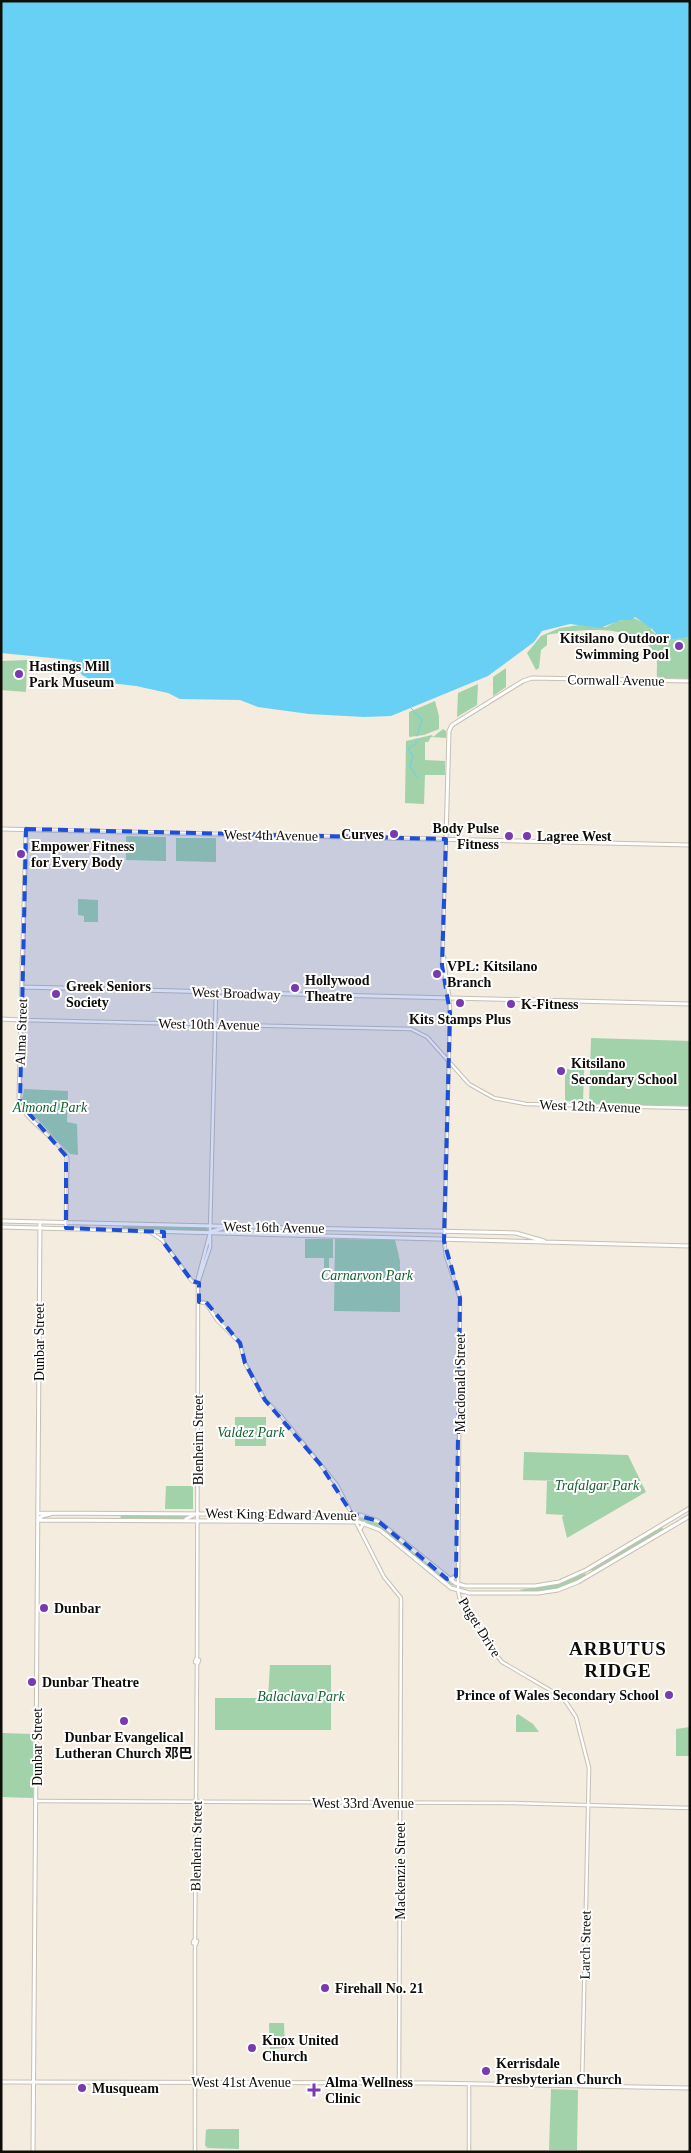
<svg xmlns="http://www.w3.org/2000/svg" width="691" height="2153" font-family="'Times New Roman','Noto Sans SC',serif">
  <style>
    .green { fill: #a2d2aa }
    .water { fill: #68cff5 }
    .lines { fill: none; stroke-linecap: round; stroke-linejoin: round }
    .stream { stroke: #68cff5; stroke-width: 1 }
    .tertiary-casing { stroke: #c6bfb3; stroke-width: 4.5 }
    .secondary-casing { stroke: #c6bfb3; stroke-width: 5 }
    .tertiary { stroke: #fff; stroke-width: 2.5 }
    .secondary { stroke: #fff; stroke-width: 3 }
    .marked { fill: #1d4ed8; fill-opacity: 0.2; stroke: #1d4ed8; stroke-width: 4; stroke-dasharray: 10 6; stroke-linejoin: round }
    .poi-dot { fill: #793aaf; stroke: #fff; stroke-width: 2 }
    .labels { text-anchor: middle; stroke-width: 4; stroke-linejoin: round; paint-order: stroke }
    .poi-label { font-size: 14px; font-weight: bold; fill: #0f0d08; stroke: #fff; text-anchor: start }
    .street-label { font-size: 14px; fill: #0f0d08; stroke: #fff }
    .park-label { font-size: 14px; font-style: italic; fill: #13622e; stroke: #fff }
    .district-label { font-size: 19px; font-weight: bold; letter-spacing: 1px; fill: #0f0d08; stroke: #fff }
  </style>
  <rect width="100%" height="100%" fill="#f3ecdf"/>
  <path class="green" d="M634,618L651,626V630L661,638V641L690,637V679L657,678C656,670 659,659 654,652C636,623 577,629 547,635V645L541,650L539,668L536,670L527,653L541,636L560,628L579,625L606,627L617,621Z
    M27,660L26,692L1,690V661Z
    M506,668V687L493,696V677Z
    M478,684L477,705L457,717L458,693Z
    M435,701L439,716V729L424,735L409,737V712Z
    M443,729L446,731V738L431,737L428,742H425V760L445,761V775H425L424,804L405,803L406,741L432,735L433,737Z
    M126,836L166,837V861L126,860Z
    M176,838H216V862L176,861Z
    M78,899L98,900V922H84V916L78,915Z
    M591,1038L690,1041V1106L589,1104Z
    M565,1069L584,1070L583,1102L565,1101Z
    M24,1089L68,1091L67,1122L77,1124L78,1155L70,1154L26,1107L22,1100Z
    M124,1226L207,1228L208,1230L201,1231L120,1229Z
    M305,1239H333V1258H329V1268H324V1258H305Z
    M335,1239L395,1240L400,1261V1312L334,1311Z
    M235,1417H266V1446H235Z
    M524,1452L628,1455L646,1492L567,1538L562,1517L564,1515L546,1514L547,1481H565L523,1480Z
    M166,1486H193V1509H165Z
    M120,1514L194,1515L185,1519L177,1520L121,1519Z
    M269,1515L350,1516L352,1519L269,1520Z
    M359,1517L379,1524L455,1586L446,1583L378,1527L359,1520Z
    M662,1527L663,1529L658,1533L598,1569L589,1571L598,1564Z
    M585,1573L586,1575C572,1588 537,1598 519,1590L556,1584Z
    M270,1665H331V1730H215V1698H268Z
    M518,1714L533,1724L539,1732H516V1716Z
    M690,1727V1756H676V1729Z
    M1,1733L33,1734V1798L1,1797Z
    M269,2023H284L285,2048L270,2049Z
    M551,2089L578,2090L577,2150H549Z
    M209,2129H239V2149L205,2148L208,2147L205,2146L206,2130Z"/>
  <path class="water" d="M1,1H690V637L663,641L651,628L635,617L631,620H621L600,628L570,624L542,631L534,642L488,676L391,716L364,717L309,714L258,707L240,700L180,699L168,693L136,686L93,681L82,675L72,660L1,653Z"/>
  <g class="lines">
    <path class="stream" d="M411,708L422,720L417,736
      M416,740V744L408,749L413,756L410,766L417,777"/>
    <defs>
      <path id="tertiary" d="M446,839L442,965L449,994L450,1013L444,1241L446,1256L460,1298L458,1590L460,1600L487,1644L502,1662L555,1693L566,1702L576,1717L589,1768L582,2085
        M444,957L446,977
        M21,1020L411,1029L427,1037L469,1084L494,1098L526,1104L690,1108
        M445,1175L446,1153
        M150,1232L162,1240L192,1281L199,1283
        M199,1280L210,1247V1234
        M199,1302L206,1303L217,1320L240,1343L245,1363L265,1400L281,1416L337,1485L384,1577L401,1598L399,2083
        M196,1659L199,1660L198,1663L195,1662Z
        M197,1659L198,1278L210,1233L216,992
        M36,1801L512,1803L690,1808
        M194,1940L197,1941L196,1944L193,1943Z
        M195,1940L197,1663
        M195,2152V1944
        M469,2152V2084"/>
      <path id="secondary" d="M1,829L690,845
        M26,829L19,1098C22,1121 58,1136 67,1158L66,1228
        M446,839L449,731L452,725L523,681L532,678L690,681
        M22,965L23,945
        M22,987L690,1004
        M1,1019L21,1020
        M1,1221L516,1233L544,1241
        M1,1227L690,1246
        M210,1232L226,1227
        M38,1513L361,1515L378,1521L455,1583L465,1586H535L559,1582L586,1570L690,1508
        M39,1519L42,1516L50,1514
        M186,1519L198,1513
        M38,1520L359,1522L380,1530L451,1588L469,1593H538L558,1590L578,1582L690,1516
        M360,1529L364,1523
        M448,1579L453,1578L458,1574
        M1,2082L429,2083L690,2088
        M33,2152L40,1222"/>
    </defs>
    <use href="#tertiary" class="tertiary-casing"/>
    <use href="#secondary" class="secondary-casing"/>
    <use href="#tertiary" class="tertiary"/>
    <use href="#secondary" class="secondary"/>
  </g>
  <path class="marked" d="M26,829L446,839L442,965L450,1013L444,1241L460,1298L456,1576L447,1579L378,1521L352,1514L320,1464L265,1400L245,1363L240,1343L206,1302H199V1283L192,1281L164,1243V1232L66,1228V1156L20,1103Z"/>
  <g class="poi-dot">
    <circle cx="679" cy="646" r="5"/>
    <circle cx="19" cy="674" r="5"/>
    <circle cx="394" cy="834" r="5"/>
    <circle cx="509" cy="836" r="5"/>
    <circle cx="527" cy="836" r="5"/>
    <circle cx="21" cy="854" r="5"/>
    <circle cx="437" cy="974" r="5"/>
    <circle cx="295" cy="988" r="5"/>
    <circle cx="56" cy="994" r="5"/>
    <circle cx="460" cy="1003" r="5"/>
    <circle cx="511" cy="1004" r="5"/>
    <circle cx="561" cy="1071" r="5"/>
    <circle cx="44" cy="1608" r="5"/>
    <circle cx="32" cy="1682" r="5"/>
    <circle cx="669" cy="1695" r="5"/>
    <circle cx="124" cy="1721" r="5"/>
    <circle cx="325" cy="1988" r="5"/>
    <circle cx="252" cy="2048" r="5"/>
    <circle cx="486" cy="2071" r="5"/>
    <circle cx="82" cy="2088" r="5"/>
    <path d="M311.5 2082.5h5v5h5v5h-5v5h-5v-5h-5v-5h5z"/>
  </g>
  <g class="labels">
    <g class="poi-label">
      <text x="669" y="643" text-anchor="end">Kitsilano Outdoor<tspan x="669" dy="16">Swimming Pool</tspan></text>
      <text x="29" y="671">Hastings Mill<tspan x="29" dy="16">Park Museum</tspan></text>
      <text x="499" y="833" text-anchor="end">Body Pulse<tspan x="499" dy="16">Fitness</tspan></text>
      <text x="384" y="839" text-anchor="end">Curves</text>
      <text x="537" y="841">Lagree West</text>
      <text x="31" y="851">Empower Fitness<tspan x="31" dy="16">for Every Body</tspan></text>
      <text x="447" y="971">VPL: Kitsilano<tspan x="447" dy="16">Branch</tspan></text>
      <text x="305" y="985">Hollywood<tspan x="305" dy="16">Theatre</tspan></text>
      <text x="66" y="991">Greek Seniors<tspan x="66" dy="16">Society</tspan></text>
      <text x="521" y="1009">K-Fitness</text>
      <text x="460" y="1024" text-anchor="middle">Kits Stamps Plus</text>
      <text x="571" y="1068">Kitsilano<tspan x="571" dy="16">Secondary School</tspan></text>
      <text x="54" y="1613">Dunbar</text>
      <text x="42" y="1687">Dunbar Theatre</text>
      <text x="659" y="1700" text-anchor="end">Prince of Wales Secondary School</text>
      <text x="124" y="1742" text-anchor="middle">Dunbar Evangelical<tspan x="124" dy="16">Lutheran Church 邓巴</tspan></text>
      <text x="335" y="1993">Firehall No. 21</text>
      <text x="262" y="2045">Knox United<tspan x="262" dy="16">Church</tspan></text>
      <text x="496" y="2068">Kerrisdale<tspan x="496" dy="16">Presbyterian Church</tspan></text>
      <text x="325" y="2087">Alma Wellness<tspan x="325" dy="16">Clinic</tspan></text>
      <text x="92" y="2093">Musqueam</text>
    </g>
    <g class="street-label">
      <text transform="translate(616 680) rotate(1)" y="5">Cornwall Avenue</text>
      <text transform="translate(271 835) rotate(1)" y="5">West 4th Avenue</text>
      <text transform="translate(236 993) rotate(2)" y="5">West Broadway</text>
      <text transform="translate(209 1024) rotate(1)" y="5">West 10th Avenue</text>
      <text transform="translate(21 1032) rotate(-88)" y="5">Alma Street</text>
      <text transform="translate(590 1106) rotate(2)" y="5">West 12th Avenue</text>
      <text transform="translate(274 1227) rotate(1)" y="5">West 16th Avenue</text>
      <text transform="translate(39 1342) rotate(-90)" y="5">Dunbar Street</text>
      <text transform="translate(460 1383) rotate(-90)" y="5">Macdonald Street</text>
      <text transform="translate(198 1440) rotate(-90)" y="5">Blenheim Street</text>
      <text transform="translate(281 1514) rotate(1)" y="5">West King Edward Avenue</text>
      <text transform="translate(480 1627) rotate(58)" y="5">Puget Drive</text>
      <text transform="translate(37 1747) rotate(-90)" y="5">Dunbar Street</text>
      <text x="363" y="1808">West 33rd Avenue</text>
      <text transform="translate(196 1846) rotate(-89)" y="5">Blenheim Street</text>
      <text transform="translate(400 1871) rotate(-90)" y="5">Mackenzie Street</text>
      <text transform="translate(585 1945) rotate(-89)" y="5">Larch Street</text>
      <text x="241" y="2087">West 41st Avenue</text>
    </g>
    <g class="park-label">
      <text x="50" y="1112">Almond Park</text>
      <text x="367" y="1280">Carnarvon Park</text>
      <text x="251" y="1437">Valdez Park</text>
      <text x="597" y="1490">Trafalgar Park</text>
      <text x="301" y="1701">Balaclava Park</text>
    </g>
    <g class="district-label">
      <text x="618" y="1655">ARBUTUS<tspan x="618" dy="22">RIDGE</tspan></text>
    </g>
  </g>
  <rect width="691" height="2153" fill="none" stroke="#0f0d08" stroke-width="5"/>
</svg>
